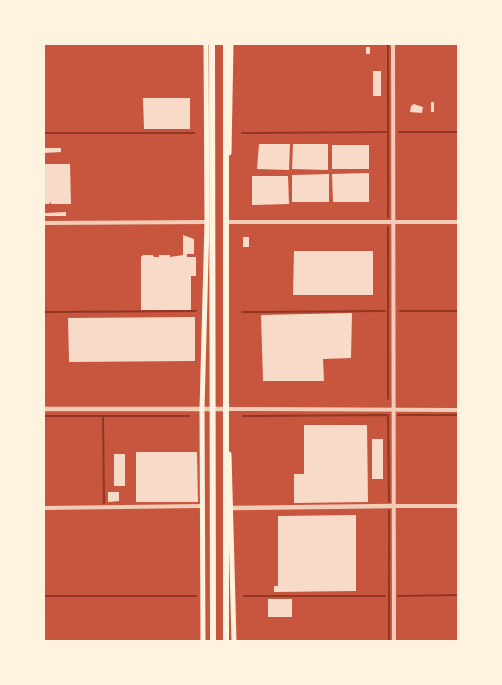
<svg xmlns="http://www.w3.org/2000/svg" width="502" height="685" font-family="'Public Sans',sans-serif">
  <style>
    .water { fill: #8f3625 }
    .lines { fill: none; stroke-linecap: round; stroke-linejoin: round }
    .stream { stroke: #8f3625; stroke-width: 2 }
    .building { fill: #f7dbc8 }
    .minor { stroke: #f1ccb7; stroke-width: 4 }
    .tertiary { stroke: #f1ccb7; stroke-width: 4.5 }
    .secondary { stroke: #fff3e0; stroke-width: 5 }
    .motorway { stroke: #fff3e0; stroke-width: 6 }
  </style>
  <rect width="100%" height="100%" fill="#c8553d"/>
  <path class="water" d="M387,44H389V218H387Z
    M387,226H389V400L387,399Z"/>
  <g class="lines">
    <path class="stream" d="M399,132H458
      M44,133H194
      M242,133L387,132
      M400,311H458
      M44,312L196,311
      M242,312L385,311
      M398,415H458
      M44,416H189
      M243,416L388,415L389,502
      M103,418L104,503
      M44,596H196
      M244,596H385
      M398,596L458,595
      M389,641V510"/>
  </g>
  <path class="building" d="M366,47H370V54H366Z
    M373,71H381V96H373Z
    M143,98H190V129H144Z
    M431,102H434V112H431Z
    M414,104L423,107L422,113L410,112L411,106Z
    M259,144H290L289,170L257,169Z
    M293,144H328V170L292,169Z
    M332,145H369V169H332Z
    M44,148H61V152L44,153Z
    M44,164H70L71,204H51V202L49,204H44Z
    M369,173V202H333L332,174Z
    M329,174V202H292V175Z
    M252,176H288L289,204L252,205Z
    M66,212V216H45V213Z
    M183,235L194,239V254H187V257H196V276H191V310H141V257L143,255H153L154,257H159V255H170V257L183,255Z
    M243,237H249V247H243Z
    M294,251H373V295H293Z
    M352,313L351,358L323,359L324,381H263L261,315Z
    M195,317V361L69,362L68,318Z
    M304,425H367L368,502L294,503V474H304Z
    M372,439H383V479H372Z
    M136,452H197L198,502H136Z
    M114,454H125V486H114Z
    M108,492H119V501L108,502Z
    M356,515V591L274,592V586H278V516Z
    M268,599H292V617H268Z"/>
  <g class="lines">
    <path class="minor" d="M393,44L394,641
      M228,222H458
      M44,223L207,222
      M229,409L458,410
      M394,506H458
      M44,508L202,506"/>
    <path class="tertiary" d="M44,409H227
      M230,508L394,506"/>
    <path class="secondary" d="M229,153L231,44
      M229,454L234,641
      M203,641L202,409L207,222L206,44"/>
    <path class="motorway" d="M212,44L213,641
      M226,44V641"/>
  </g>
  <rect width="502" height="685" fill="none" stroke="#fff3e0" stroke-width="90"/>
</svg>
